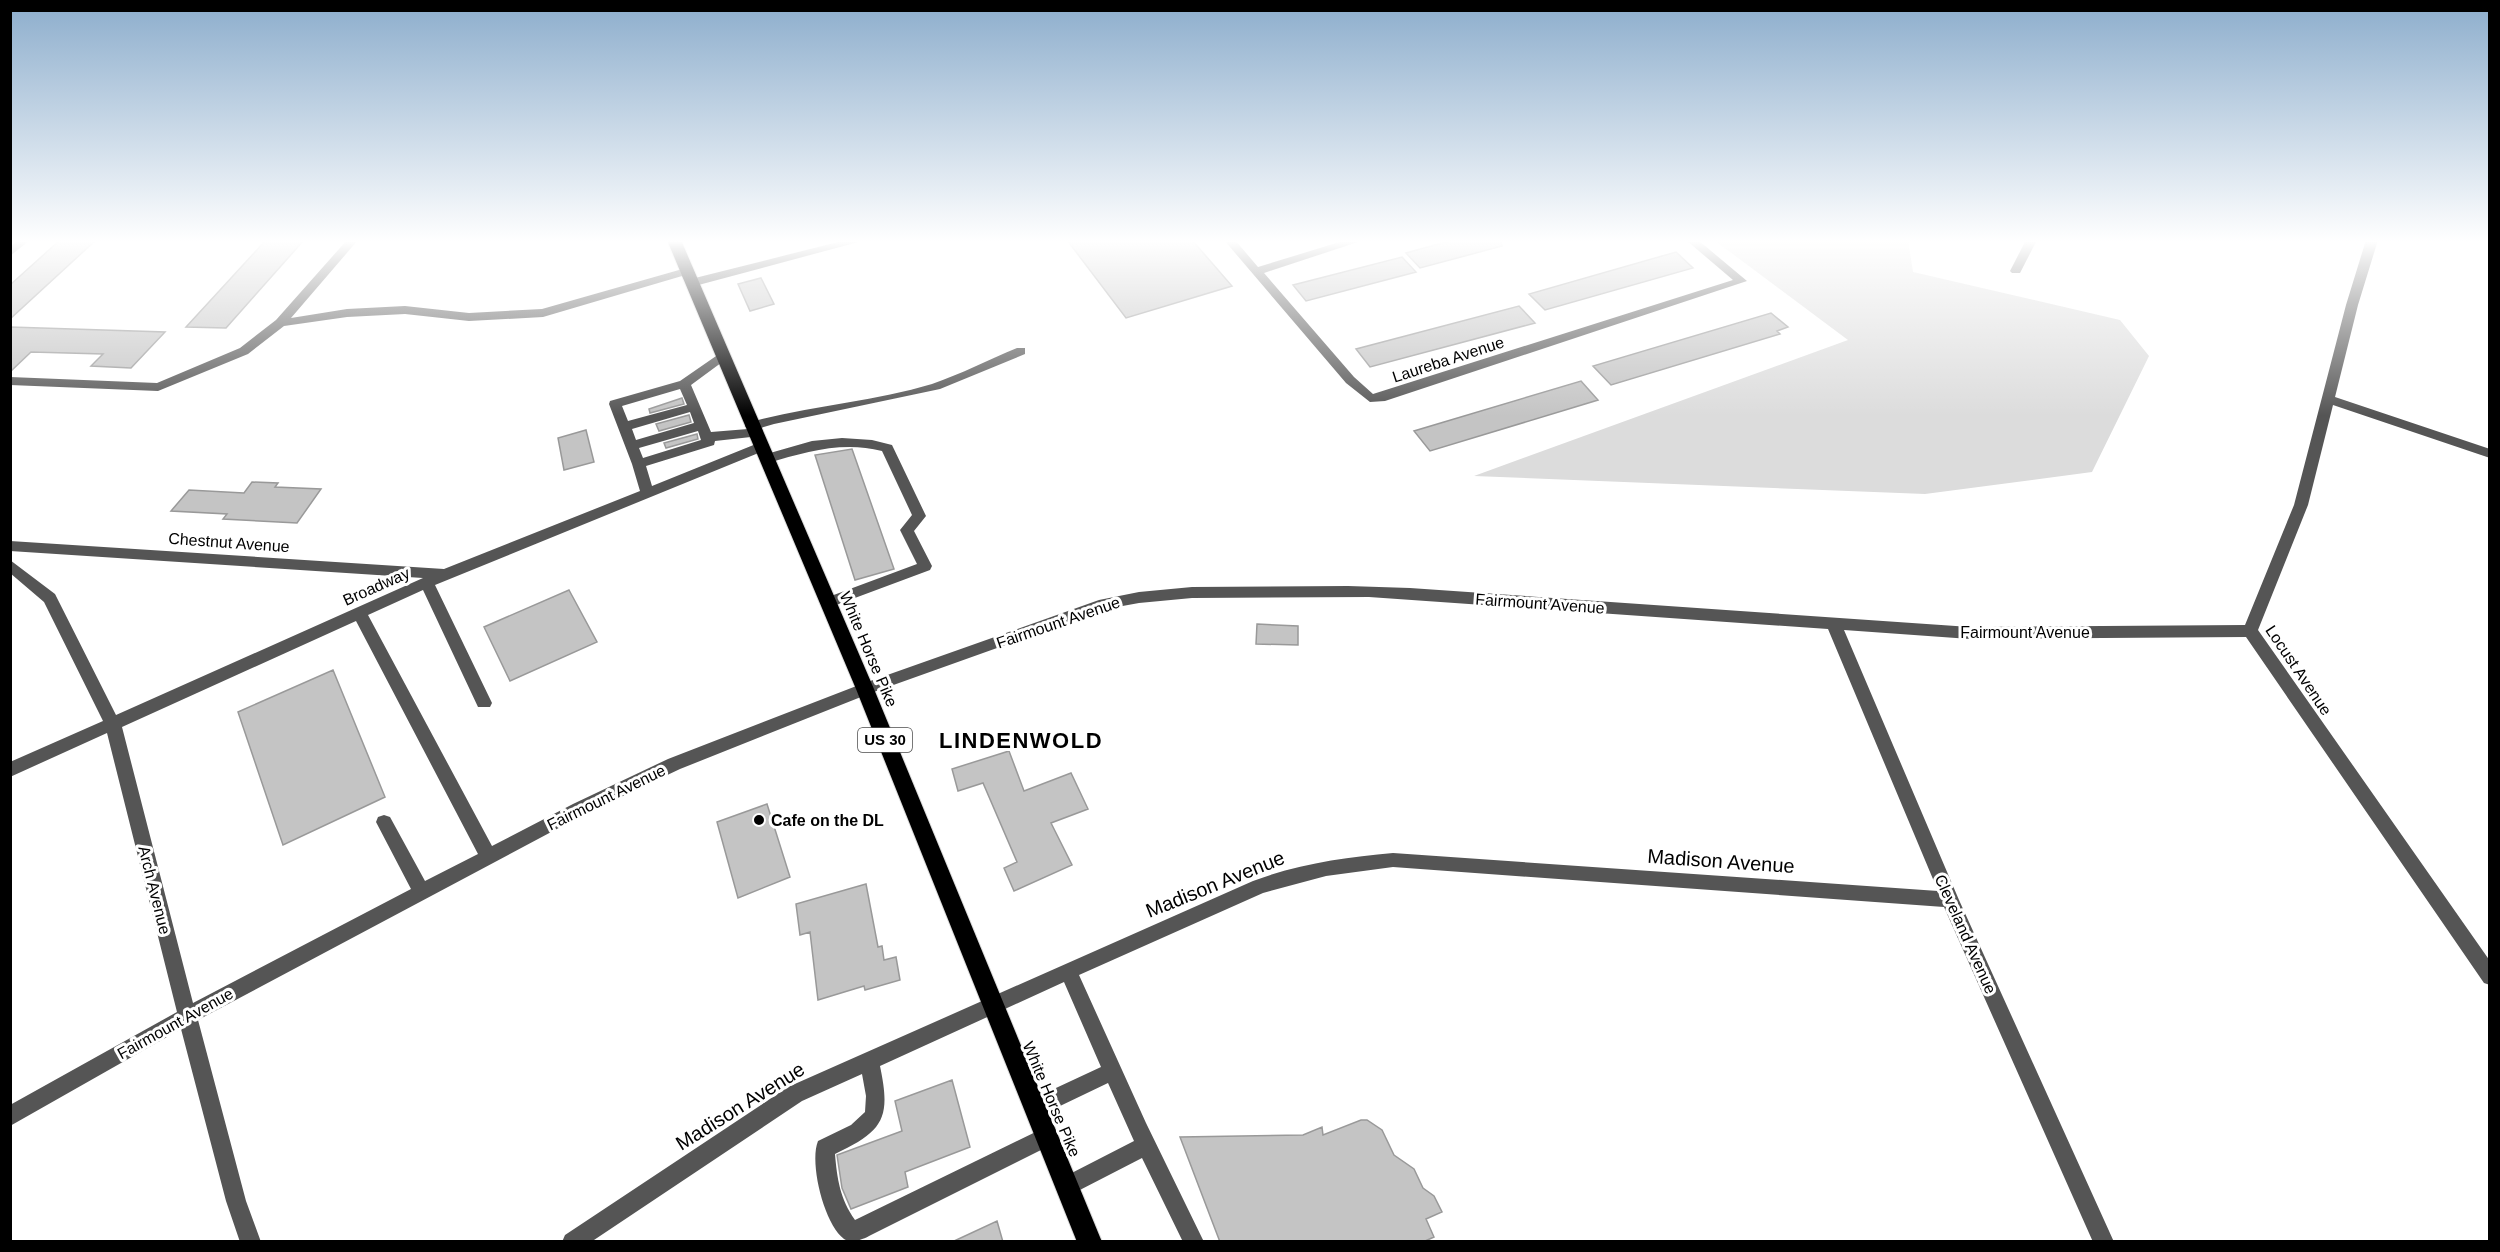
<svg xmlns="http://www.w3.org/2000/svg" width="2500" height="1252" font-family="Helvetica,sans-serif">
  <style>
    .green { fill: #dcdcdc }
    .building { fill: #c4c4c4; stroke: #999; stroke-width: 1.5 }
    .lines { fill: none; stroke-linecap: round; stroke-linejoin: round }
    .highway-casing { stroke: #dbdbdb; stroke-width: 2 }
    .minor { fill: #555; fill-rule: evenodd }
    .highway { fill: #000; fill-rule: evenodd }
    .poi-dot { fill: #000; stroke: #fff; stroke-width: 2 }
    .labels { text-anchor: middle; stroke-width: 6; stroke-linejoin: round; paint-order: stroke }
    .shield { fill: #fff; stroke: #4c4c4c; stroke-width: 1.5 }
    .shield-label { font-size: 15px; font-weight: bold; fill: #000 }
    .street-label { font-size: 16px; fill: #000; stroke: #fff }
    .poi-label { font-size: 16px; font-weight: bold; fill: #000; stroke: #fff; text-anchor: start }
    .near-street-label { font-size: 20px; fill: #000; stroke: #fff }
    .district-label { font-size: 22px; font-weight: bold; letter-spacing: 1.5px; fill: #000; stroke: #fff }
  </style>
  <rect width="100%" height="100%" fill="#fff"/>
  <path class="green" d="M1714,240H1908L1913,272L2120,320L2149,356L2092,472L1925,494L1474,476L1848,340Z"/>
  <path class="building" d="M60,240H96L10,319V285Z
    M266,240H304L226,328L186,327Z
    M1067,240H1192L1232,286L1126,318Z
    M1453,240H1501L1502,246L1420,268L1406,253Z
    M1676,252L1693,268L1545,310L1529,294Z
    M1402,257L1416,272L1306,301L1293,285Z
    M761,278L774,304L750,311L738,284Z
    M1519,306L1535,323L1370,367L1356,349Z
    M1771,313L1788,327L1777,331L1780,334L1611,385L1593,366Z
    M10,327L165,332L131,368L91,366L103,354L31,352L10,372Z
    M1581,381L1598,400L1430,451L1414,431Z
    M682,398L684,404L650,413L649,409Z
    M689,415L691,422L659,431L656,424Z
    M586,430L594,462L564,470L558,438Z
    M697,434L698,439L666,448L664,443Z
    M852,449L894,569L855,580L815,455Z
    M252,482L278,483L275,487L321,489L297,523L223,519L227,514L171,511L189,490L244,493Z
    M569,590L597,642L510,681L484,627Z
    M1257,624L1298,626V645L1256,644Z
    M333,670L385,797L283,845L238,712Z
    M1009,751L1024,791L1071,773L1088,809L1051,823L1072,865L1014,891L1004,868L1017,862L983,783L958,791L952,769Z
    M767,804L790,877L738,898L717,822Z
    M866,884L878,947L882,946L884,960L896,957L900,980L865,990L864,986L818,1000L810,932L800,935L796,904Z
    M952,1080L970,1147L905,1172L908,1187L851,1209L842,1188L837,1155L902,1131L895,1101Z
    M1361,1120H1367L1382,1130L1394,1155L1414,1169L1423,1188L1434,1196L1442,1212L1426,1219L1434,1237L1423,1242H1220L1180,1137L1303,1135L1322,1127L1323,1135Z
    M997,1221L1003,1242H952Z"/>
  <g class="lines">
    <defs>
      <path id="highway" d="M667,240H681L874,689L1102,1242H1077L856,689Z"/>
    </defs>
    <use href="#highway" class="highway-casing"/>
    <path class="minor" d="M18,240H30L10,256V247Z
      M347,240H358L291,318L347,309L405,306L469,313L542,309L686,268L690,269L695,278L846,240H866L691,287L687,285L682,276L543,317L469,321L405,314L347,317L284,326L248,354L158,391L10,385V377L157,383L240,348L276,320Z
      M1224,240H1235L1258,267L1346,240H1364L1264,273L1354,377L1373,394L1733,280L1686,240H1698L1747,281L1385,401L1370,402L1346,383Z
      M2026,240H2037L2020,273H2012L2010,271Z
      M2366,240H2378L2358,305L2335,397L2490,449V458L2333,405L2308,505L2258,630L2490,961V985L2484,983L2246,637L1970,639L1844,630L1959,900L2114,1242H2093L1944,907L1393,867L1326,876L1263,893L1079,975L1146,1123L1204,1242H1183L1142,1158L1074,1193L1067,1196L1060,1193L1057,1186L1060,1179L1134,1141L1108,1083L1035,1118L1028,1115L1025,1108L1028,1101L1101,1067L1064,982L880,1066C891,1118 884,1131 835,1154C837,1178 840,1199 855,1220L1048,1126L1055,1129L1058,1136L1055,1143L871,1235C864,1239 852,1244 844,1239C824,1224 809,1163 818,1141L851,1125L865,1112L866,1096L862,1074L802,1101L591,1242H562L565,1235L788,1087L1253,881C1298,864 1346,857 1393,853L1938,891L1828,629L1369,597L1192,598L1139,603L1106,609L871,693L680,769L585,814L198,1020L246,1201L261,1242H240L226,1201L181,1029L10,1126V1105L177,1012L107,733L10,777V762L103,721L44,602L10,573V560L55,594L116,715L423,578L10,551V541L444,569L640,491L632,464L609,404L610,401L680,381L719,354H727L729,357L691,385L711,432L748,429L745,426L747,423C808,406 872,402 932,384C961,374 988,360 1017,348H1025V354L940,389L774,424L757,429L762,433L760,436L715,441L714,445L646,466L652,486L756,444L761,443L768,447L766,450L435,585L492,703L490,707H478L423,590L368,615L492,846L573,804L668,759L859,685L1099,600L1139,592L1192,587L1348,586L1410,588L1970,627L2245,625L2294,505L2346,305ZM680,389L687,405L628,421L622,406ZM690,412L694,423L636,440L632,429ZM698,431L701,440L643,458L639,448ZM356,621L478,854L425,881L390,817L384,815L378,817L376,822L411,889L193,1003L122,727Z
      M842,438L872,440L892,445L926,516L914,531L932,566L930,570L828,608L821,603L823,599L917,564L900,530L912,515L882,451C842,441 806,452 768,463L761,458L763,455L812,441Z"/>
    <use href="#highway" class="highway"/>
  </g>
  <linearGradient id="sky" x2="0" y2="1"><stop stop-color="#8cadcc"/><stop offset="0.58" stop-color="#fff"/><stop offset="1" stop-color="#fff" stop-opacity="0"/></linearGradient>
  <rect width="2500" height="416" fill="url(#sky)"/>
  <circle class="poi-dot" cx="759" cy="820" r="6"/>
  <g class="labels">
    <rect class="shield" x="858" y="728" width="54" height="24" rx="4.5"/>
    <g class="shield-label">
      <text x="885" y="745">US 30</text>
    </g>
    <g class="street-label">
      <text transform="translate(1448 359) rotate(-18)" y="6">Laureba Avenue</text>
      <text transform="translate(229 542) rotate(4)" y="6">Chestnut Avenue</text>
      <text transform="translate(376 586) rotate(-24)" y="6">Broadway</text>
      <text transform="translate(1540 603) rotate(4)" y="6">Fairmount Avenue</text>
      <text transform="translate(1058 622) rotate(-19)" y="6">Fairmount Avenue</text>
      <text x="2025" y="638">Fairmount Avenue</text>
      <text transform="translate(869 649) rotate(67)" y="6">White Horse Pike</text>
      <text transform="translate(2299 670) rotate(56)" y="6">Locust Avenue</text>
      <text transform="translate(606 797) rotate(-26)" y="6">Fairmount Avenue</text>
      <text transform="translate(155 890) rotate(76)" y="6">Arch Avenue</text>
      <text transform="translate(1966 934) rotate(66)" y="6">Cleveland Avenue</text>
      <text transform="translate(175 1023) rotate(-29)" y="6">Fairmount Avenue</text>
      <text transform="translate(1052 1099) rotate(67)" y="6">White Horse Pike</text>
    </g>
    <g class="poi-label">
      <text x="771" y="826">Cafe on the DL</text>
    </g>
    <g class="near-street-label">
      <text transform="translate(1721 861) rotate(4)" y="7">Madison Avenue</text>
      <text transform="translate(1215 884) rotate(-22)" y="7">Madison Avenue</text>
      <text transform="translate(740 1106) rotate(-32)" y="7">Madison Avenue</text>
    </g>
    <g class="district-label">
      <text x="1021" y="748">LINDENWOLD</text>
    </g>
  </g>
  <rect width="2500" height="1252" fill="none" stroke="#000000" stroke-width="24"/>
</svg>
